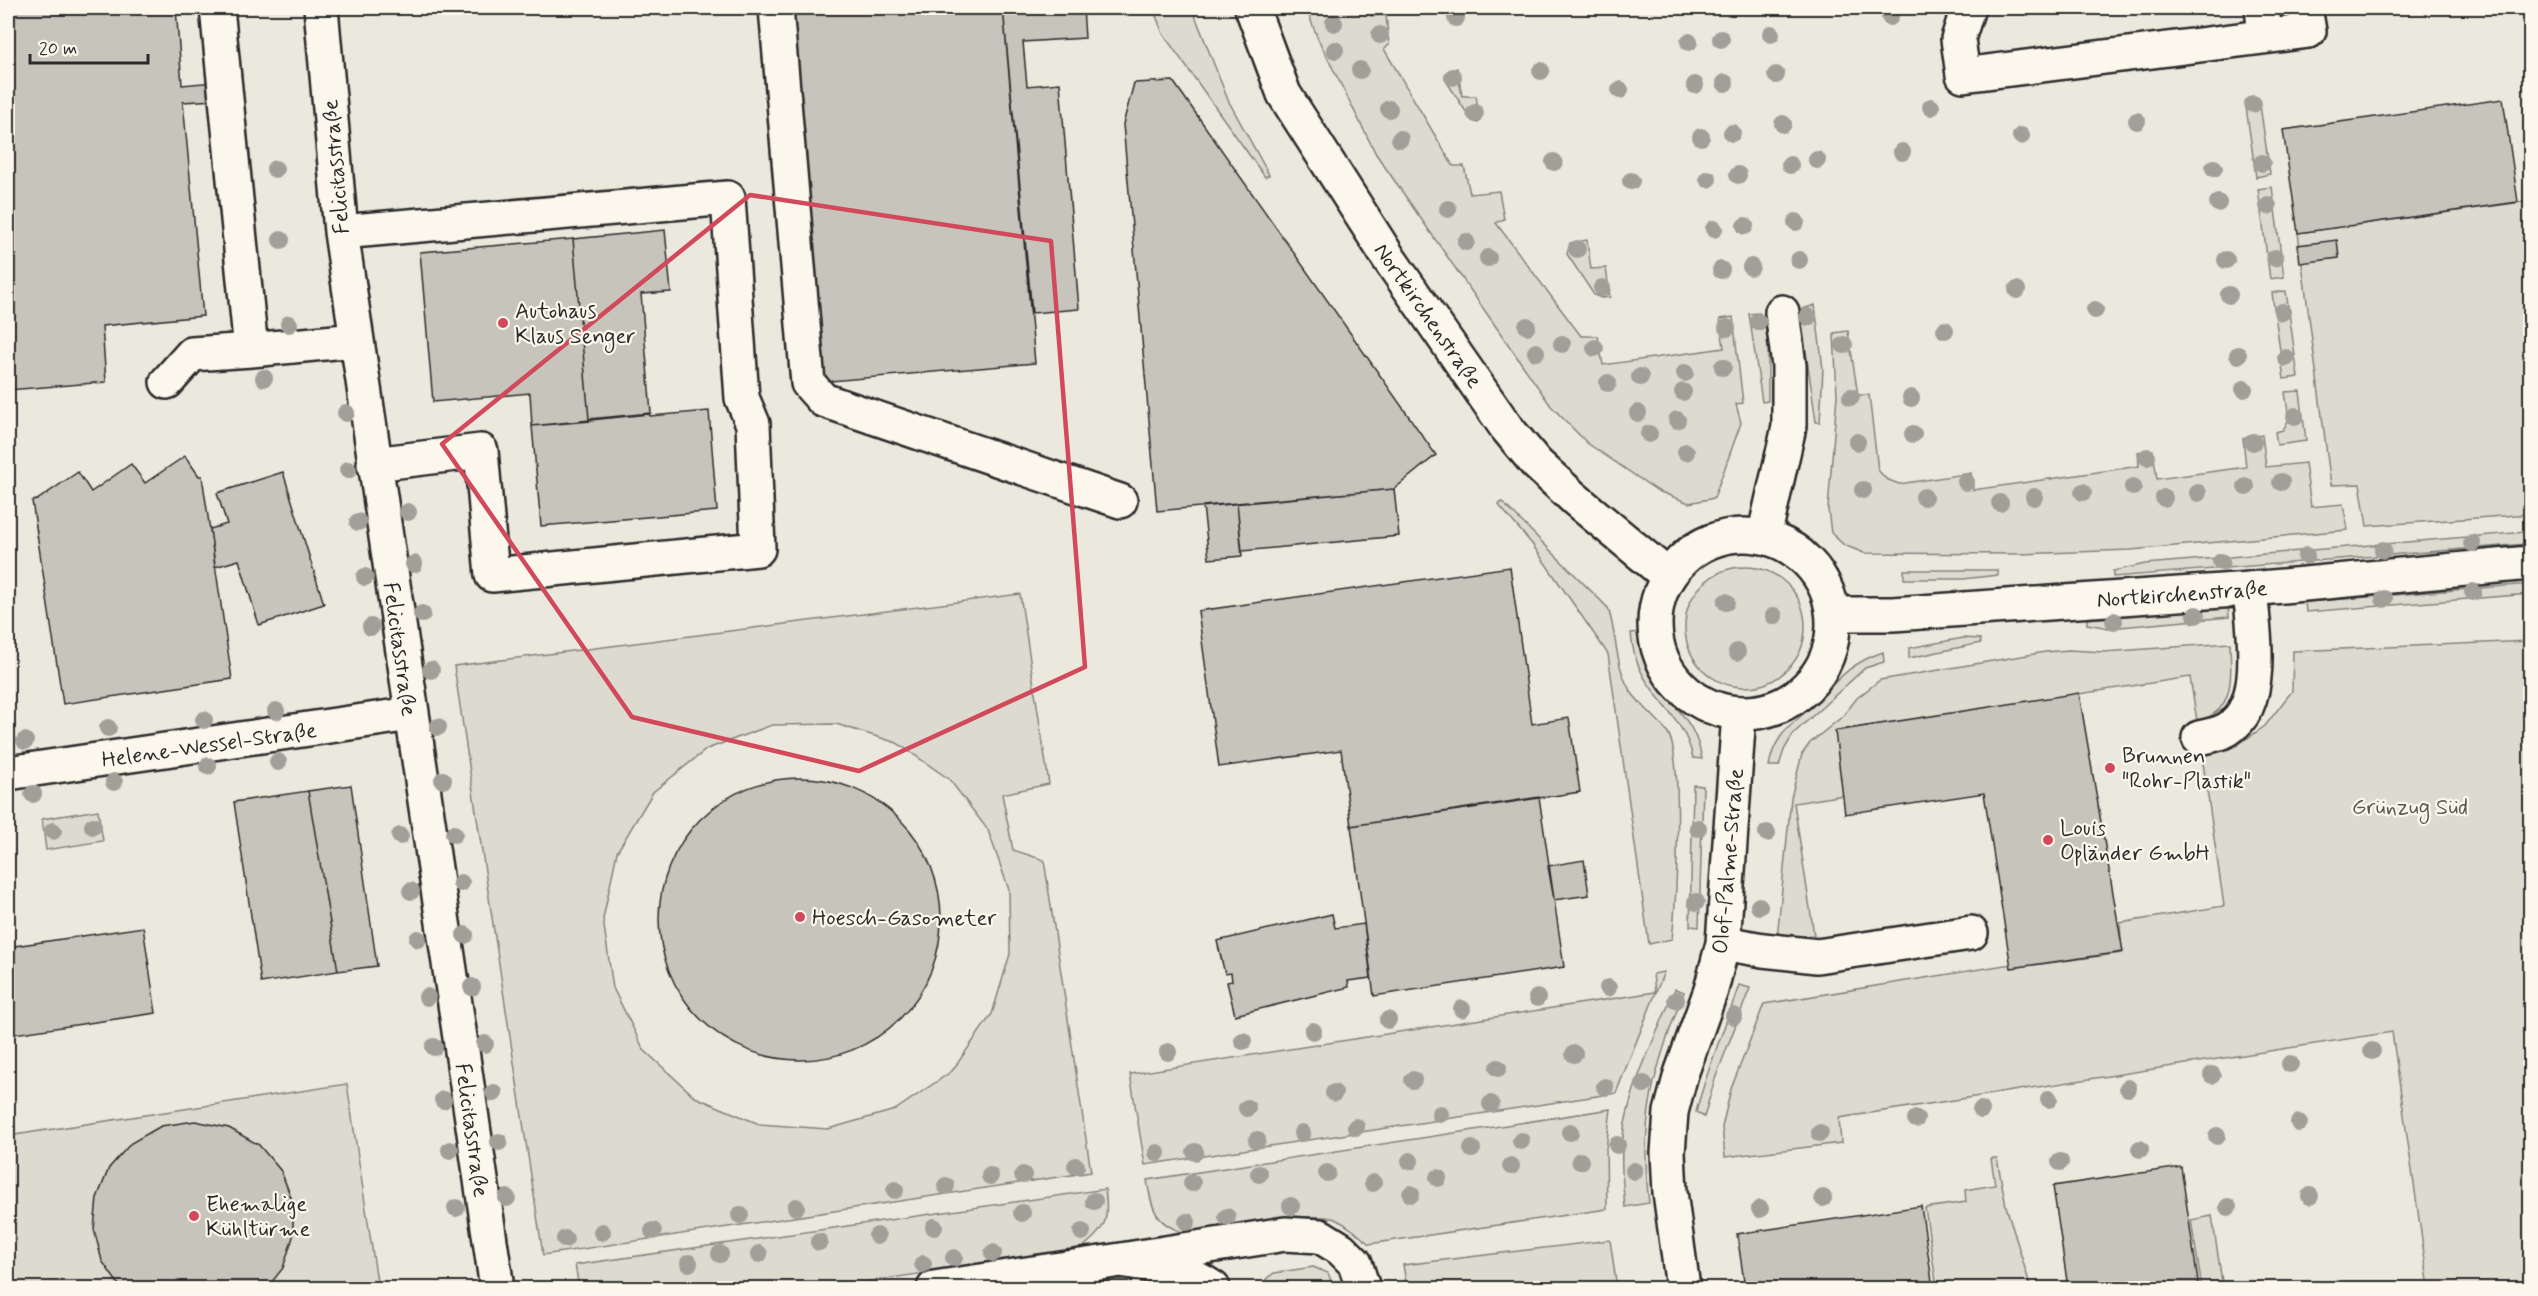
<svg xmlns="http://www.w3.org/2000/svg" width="2538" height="1296" font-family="Mynerve,sans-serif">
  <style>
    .built { fill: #ebe8de }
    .green { fill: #dddad0; stroke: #84827e; stroke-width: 1.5; fill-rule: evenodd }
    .building { fill: #c7c4bc; stroke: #2b2b2b; stroke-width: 1.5 }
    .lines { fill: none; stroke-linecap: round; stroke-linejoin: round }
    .minor-casing { stroke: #2b2b2b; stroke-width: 38 }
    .major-casing { stroke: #2b2b2b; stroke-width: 38 }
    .minor { stroke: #fbf7ec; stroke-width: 33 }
    .major { stroke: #fbf7ec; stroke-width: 33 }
    .tree { fill: #a19f98 }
    .marked { fill: none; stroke: #d1495b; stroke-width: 4.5; stroke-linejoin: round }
    .poi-dot { fill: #d1495b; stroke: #fbf7ec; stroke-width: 2 }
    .labels { text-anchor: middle; stroke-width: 4.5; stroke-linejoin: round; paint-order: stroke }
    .street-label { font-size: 22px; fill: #2b2b2b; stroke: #fbf7ec }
    .poi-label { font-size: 22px; fill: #2b2b2b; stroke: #fbf7ec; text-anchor: start }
    .park-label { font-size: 22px; fill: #585754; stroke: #fbf7ec }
  </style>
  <rect width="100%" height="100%" fill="#fbf7ec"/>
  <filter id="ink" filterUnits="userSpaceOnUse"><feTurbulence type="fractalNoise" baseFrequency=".0167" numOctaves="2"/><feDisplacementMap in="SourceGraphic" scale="12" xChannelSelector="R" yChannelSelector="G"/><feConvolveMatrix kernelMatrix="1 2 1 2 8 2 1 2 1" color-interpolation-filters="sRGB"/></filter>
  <g filter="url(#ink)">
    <path class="built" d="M8,8H2530V1288H8Z"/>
    <path class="green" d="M1153,8H1192L1228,100L1269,175L1265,177L1163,34Z
      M1306,8H1369L1371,16L1386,15L1389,45L1384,49L1453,166H1464L1470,194L1499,191L1504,219L1496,223L1581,336H1598L1603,365L1724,348L1720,319L1733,317L1743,403L1736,404L1741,423L1714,498L1689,503L1658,491L1587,443L1551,406L1376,154L1318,39Z
      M1457,68L1462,96H1476L1480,121L1478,123L1472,121L1445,79L1446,73Z
      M2259,98L2270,174L2256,177L2245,100Z
      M2272,187L2284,277L2270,279L2258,189Z
      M2530,201V514L2367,526L2360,484L2331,485L2298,233Z
      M1587,240L1591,269L1606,268L1610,297L1601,298L1594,295L1567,254L1570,243Z
      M2286,291L2298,377L2284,379L2272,293Z
      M1815,305L1823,369L1820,422H1816L1801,316L1802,309Z
      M1759,313L1765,318L1768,347V401L1762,402L1749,314Z
      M1848,331L1858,395H1869L1878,470L1886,479L1899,484L1971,473L1973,490L2139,466L2138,452L2153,450L2157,479L2246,467L2243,438L2262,435L2266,467L2305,463L2311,507L2343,504L2348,530L2131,550L2019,554L1864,553L1844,545L1831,533L1828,509L1837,395L1834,333Z
      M2300,391L2306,441L2277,445L2275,432L2283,430L2289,419L2285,392Z
      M1502,502L1608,608C1617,635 1615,667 1631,692C1641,706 1661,721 1668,733C1684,760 1676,904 1672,939L1649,944L1608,654L1532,544L1498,504Z
      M2526,532L2527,544L2113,577V571L2145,564Z
      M1685 627a60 60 0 1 1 120 0a60 60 0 1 1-120 0Z
      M1904,570H1998V575L1963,579H1904Z
      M2530,584V594L2306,612L2305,602Z
      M1020,594L1049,784L1002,794L1013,850L1044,860L1091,1172L543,1255L454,666ZM836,724L897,743L949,779L988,830L1009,890L1010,954L992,1014L952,1071L895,1110L828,1129L759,1124L695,1097L644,1050L613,988L603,919L617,852L653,792L707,749L772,725Z
      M2228,607L2229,617L2109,628L2087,624V619Z
      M1641,632C1642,649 1645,666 1655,681C1676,711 1695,720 1702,759L1693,758C1682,706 1635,694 1631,633Z
      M1963,638L1980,639L1981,643L1909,658V648Z
      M2530,641V1288H2429L2392,1032L1839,1118L1841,1143L1725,1157L1722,1127L1731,1089L1764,1004L2011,964L2012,968L2122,953L2120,923L2224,906L2202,756L2236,746L2265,726L2292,691L2293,651Z
      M2230,643C2231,674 2236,713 2197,721L2190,677L1836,731L1844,795L1794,803L1814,935L1777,939L1791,798L1802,754L1810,743L1843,716L1857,698L1880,680L2045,652L2069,650L2104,652Z
      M1883,652L1884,662L1865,668L1794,733L1784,750L1779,766H1769C1775,731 1795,724 1817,701C1840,677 1851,663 1883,652Z
      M1693,785L1703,786L1699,927L1690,926Z
      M98,810L103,841L46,850L42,819Z
      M1664,972L1616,1093L1145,1165L1130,1074L1655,992L1653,974Z
      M1739,985L1750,988L1715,1079L1704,1117L1696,1112C1707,1069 1725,1028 1739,985Z
      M1675,989L1684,992C1654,1068 1639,1119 1649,1203L1625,1207C1622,1178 1619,1148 1626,1119C1636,1073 1658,1032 1675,989Z
      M347,1084L378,1288H8V1136Z
      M1611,1109L1606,1149L1607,1209L1369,1244C1358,1234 1348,1225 1335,1219C1311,1210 1218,1230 1188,1234C1156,1225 1152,1211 1147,1180Z
      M1991,1158H1997L2006,1206L2031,1288H1937L1925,1208L1966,1202L1965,1190L1995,1185Z
      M1105,1189C1110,1223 1105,1228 1080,1250L824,1288H579L575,1265Z
      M2212,1216L2223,1288H2202L2191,1220Z
      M1610,1240L1617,1288H1407L1403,1265Z
      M1313,1267L1328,1273L1334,1288H1268L1266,1279L1274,1273Z"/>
    <path class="building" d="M8,8H176L182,85L214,82L215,100L183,102L203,316L102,326L106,382L8,390Z
      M786,8H1003L1035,363L819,382Z
      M1003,8H1083L1085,38L1023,42L1027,86L1060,83L1079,309L1032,313Z
      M1173,81L1436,455L1394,489L1157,511L1123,124L1134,83Z
      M2503,99L2518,202L2298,233L2283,130Z
      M665,230L671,292L641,294L651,413L589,419L573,239Z
      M573,239L589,419L592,421L532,426L530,393L433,402L420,252Z
      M2337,240L2339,258L2300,263L2298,245Z
      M709,411L717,511L541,526L532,426L649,414L650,416Z
      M185,456L199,476H202L232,679L63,704L32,501L37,500L78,472L91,492L131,464L145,483Z
      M283,472L324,604L259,625L239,560L215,567L210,529L227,524L217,493Z
      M1394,489L1399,536L1242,551L1237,503Z
      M1237,503L1242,556L1209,559L1203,506Z
      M1510,567L1532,724L1569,718L1580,792L1351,826L1341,750L1219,767L1198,611Z
      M2079,693L2123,952L2011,968L1984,793L1845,814L1835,731Z
      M659 919a141 141 0 1 1 282 0a141 141 0 1 1-282 0Z
      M351,785L377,966L338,971L308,791Z
      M308,791L338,971L261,983L234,802Z
      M1539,797L1564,967L1374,996L1351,826Z
      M1584,860L1589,895L1554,900L1548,866Z
      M1332,914L1335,928L1364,924L1371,978L1348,981L1349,987L1235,1015L1227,982L1232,981L1231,973L1225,974L1217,941Z
      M143,927L156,1013L8,1035V947Z
      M195,1121L229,1128L259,1145L281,1171L293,1203V1237L283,1268L267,1288H121L102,1261L94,1229L97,1198L109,1168L131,1143L161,1126Z
      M2181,1167L2199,1288H2068L2053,1186Z
      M1921,1206L1933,1288H1745L1737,1234Z"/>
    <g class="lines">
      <defs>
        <path id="minor" d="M217,8L251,350L356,340
          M321,8L341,232L497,1288
          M776,8L808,383L823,400L1120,501
          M1968,8L1958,39L1963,75L2309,31L2305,8
          M2262,8L2265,36
          M341,232L728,198L742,398L753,424L758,549L492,575L481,451L374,464
          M167,382L192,354L251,350
          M1764,537L1789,427V366L1782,312
          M2199,738C2206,736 2215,735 2222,732C2269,711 2253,630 2250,589
          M8,773L411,714
          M1723,943L1763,950L1817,956L1971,933
          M934,1288L1121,1260
          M1213,1288C1183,1268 1156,1266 1121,1260L1285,1234L1320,1236L1341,1249L1355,1263L1363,1288
          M1683,1288L1670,1192L1668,1153L1671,1112L1681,1074L1711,990L1723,943L1739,713"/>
        <path id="major" d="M1252,8L1284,94L1390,260L1506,427L1536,463L1575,499L1668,576
          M1655 624a89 89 0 1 1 178 0a89 89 0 1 1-178 0Z
          M1833,614H1893L2250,589L2530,563"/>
      </defs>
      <use href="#minor" class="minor-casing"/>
      <use href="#major" class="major-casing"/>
      <use href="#minor" class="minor"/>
      <use href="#major" class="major"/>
    </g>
    <g class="tree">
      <circle cx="1890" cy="17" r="9"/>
      <circle cx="1456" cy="18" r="9"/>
      <circle cx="1334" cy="23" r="9"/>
      <circle cx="1771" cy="34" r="9"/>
      <circle cx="1380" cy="35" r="9"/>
      <circle cx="1721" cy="39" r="9"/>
      <circle cx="1689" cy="42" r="9"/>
      <circle cx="1335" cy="50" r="9"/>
      <circle cx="1360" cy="70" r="9"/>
      <circle cx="1541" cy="71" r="9"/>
      <circle cx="1776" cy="75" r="9"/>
      <circle cx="1453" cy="77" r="9"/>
      <circle cx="1725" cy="83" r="9"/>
      <circle cx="1695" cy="85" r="9"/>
      <circle cx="1620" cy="90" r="9"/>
      <circle cx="2253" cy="104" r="9"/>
      <circle cx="1931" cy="107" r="9"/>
      <circle cx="1389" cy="109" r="9"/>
      <circle cx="1475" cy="113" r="9"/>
      <circle cx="2137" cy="121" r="9"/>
      <circle cx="1783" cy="124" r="9"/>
      <circle cx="1732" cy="133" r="9"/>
      <circle cx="2021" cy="136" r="9"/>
      <circle cx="1701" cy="137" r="9"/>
      <circle cx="1400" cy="139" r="9"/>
      <circle cx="1902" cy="152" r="9"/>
      <circle cx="1817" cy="160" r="9"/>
      <circle cx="1554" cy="162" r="9"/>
      <circle cx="2262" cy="163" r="9"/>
      <circle cx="1790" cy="165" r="9"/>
      <circle cx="2214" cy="168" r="9"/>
      <circle cx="275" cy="169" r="9"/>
      <circle cx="1738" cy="175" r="9"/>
      <circle cx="1708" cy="179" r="9"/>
      <circle cx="1631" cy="181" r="9"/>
      <circle cx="2218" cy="203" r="9"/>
      <circle cx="2268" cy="206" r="9"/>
      <circle cx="1448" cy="209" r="9"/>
      <circle cx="1796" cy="222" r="9"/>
      <circle cx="1745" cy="226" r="9"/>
      <circle cx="1714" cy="229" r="9"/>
      <circle cx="281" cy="240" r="9"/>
      <circle cx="1466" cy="242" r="9"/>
      <circle cx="1577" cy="249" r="9"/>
      <circle cx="1488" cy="258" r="9"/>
      <circle cx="2275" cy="258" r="9"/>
      <circle cx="1799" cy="260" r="9"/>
      <circle cx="2226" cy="260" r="9"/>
      <circle cx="1751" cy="267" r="9"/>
      <circle cx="1721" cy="270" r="9"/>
      <circle cx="1602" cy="288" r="9"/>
      <circle cx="2017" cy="290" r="9"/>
      <circle cx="2229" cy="295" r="9"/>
      <circle cx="2095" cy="310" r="9"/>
      <circle cx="2282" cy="312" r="9"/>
      <circle cx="1808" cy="317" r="9"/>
      <circle cx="1758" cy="322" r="9"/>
      <circle cx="289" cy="324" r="9"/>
      <circle cx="1527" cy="326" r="9"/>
      <circle cx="1727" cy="328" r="9"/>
      <circle cx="1945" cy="330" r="9"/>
      <circle cx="1562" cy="344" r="9"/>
      <circle cx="1844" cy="345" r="9"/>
      <circle cx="1595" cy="348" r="9"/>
      <circle cx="1536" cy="352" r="9"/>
      <circle cx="2238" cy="355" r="9"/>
      <circle cx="2286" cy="358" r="9"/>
      <circle cx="1723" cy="367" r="9"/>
      <circle cx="1685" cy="373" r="9"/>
      <circle cx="1640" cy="377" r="9"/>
      <circle cx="264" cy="378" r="9"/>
      <circle cx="1608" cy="383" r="9"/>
      <circle cx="2244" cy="389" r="9"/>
      <circle cx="1683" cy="392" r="9"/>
      <circle cx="1851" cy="397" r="9"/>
      <circle cx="1911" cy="398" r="9"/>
      <circle cx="346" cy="413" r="9"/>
      <circle cx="1638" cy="413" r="9"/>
      <circle cx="2295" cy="416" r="9"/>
      <circle cx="1677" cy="420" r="9"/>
      <circle cx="1649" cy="434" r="9"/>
      <circle cx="1913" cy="434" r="9"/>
      <circle cx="1857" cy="442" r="9"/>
      <circle cx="2253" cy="442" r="9"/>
      <circle cx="1686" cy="452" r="9"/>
      <circle cx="2147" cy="457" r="9"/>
      <circle cx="348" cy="470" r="9"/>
      <circle cx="1966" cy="482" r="9"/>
      <circle cx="2281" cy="482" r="9"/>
      <circle cx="2133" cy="487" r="9"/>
      <circle cx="2246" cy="487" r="9"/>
      <circle cx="1863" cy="490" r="9"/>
      <circle cx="2083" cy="492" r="9"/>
      <circle cx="2198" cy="493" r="9"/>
      <circle cx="1924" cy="497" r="9"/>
      <circle cx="2034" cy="497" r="9"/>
      <circle cx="2164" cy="498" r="9"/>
      <circle cx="2000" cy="503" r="9"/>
      <circle cx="408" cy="512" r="9"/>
      <circle cx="358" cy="522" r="9"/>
      <circle cx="2472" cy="543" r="9"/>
      <circle cx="2383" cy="550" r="9"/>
      <circle cx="2306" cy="556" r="9"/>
      <circle cx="2221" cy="562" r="9"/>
      <circle cx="414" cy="564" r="9"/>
      <circle cx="365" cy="577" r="9"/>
      <circle cx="2473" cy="592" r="9"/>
      <circle cx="2384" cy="599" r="9"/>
      <circle cx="1726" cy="602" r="9"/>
      <circle cx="422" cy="614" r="9"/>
      <circle cx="2196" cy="615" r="9"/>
      <circle cx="1774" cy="616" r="9"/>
      <circle cx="2114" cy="621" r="9"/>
      <circle cx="371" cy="627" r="9"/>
      <circle cx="1737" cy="652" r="9"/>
      <circle cx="431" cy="670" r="9"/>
      <circle cx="276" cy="711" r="9"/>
      <circle cx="204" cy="720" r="9"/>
      <circle cx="438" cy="727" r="9"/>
      <circle cx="108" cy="728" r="9"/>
      <circle cx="25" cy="741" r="9"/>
      <circle cx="278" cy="762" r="9"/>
      <circle cx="208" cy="766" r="9"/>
      <circle cx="443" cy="780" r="9"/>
      <circle cx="114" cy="782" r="9"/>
      <circle cx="33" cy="794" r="9"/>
      <circle cx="93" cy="826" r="9"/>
      <circle cx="1698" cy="828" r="9"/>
      <circle cx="53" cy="831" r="9"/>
      <circle cx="1767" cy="833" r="9"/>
      <circle cx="454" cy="834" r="9"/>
      <circle cx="400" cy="836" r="9"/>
      <circle cx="461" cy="883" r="9"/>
      <circle cx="411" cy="891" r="9"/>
      <circle cx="1696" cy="902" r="9"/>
      <circle cx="1759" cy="906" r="9"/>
      <circle cx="465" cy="935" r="9"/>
      <circle cx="418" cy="939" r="9"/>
      <circle cx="472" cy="987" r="9"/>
      <circle cx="1608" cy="988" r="9"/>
      <circle cx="427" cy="997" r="9"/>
      <circle cx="1537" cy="998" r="9"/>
      <circle cx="1676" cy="1000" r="9"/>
      <circle cx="1462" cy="1009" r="9"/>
      <circle cx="1734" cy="1016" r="9"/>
      <circle cx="1388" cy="1020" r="9"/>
      <circle cx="1313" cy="1031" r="9"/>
      <circle cx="1243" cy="1041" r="9"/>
      <circle cx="485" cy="1044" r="9"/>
      <circle cx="434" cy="1047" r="9"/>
      <circle cx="2372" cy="1051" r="9"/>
      <circle cx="1168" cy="1052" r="9"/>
      <circle cx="1574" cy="1054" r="9"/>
      <circle cx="2290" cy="1064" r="9"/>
      <circle cx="1498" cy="1068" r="9"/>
      <circle cx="2212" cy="1075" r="9"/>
      <circle cx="1413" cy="1080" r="9"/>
      <circle cx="1644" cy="1084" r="9"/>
      <circle cx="1605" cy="1087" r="9"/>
      <circle cx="2128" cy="1088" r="9"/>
      <circle cx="494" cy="1093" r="9"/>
      <circle cx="1334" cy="1093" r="9"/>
      <circle cx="2049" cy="1099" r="9"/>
      <circle cx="443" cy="1100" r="9"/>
      <circle cx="1491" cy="1104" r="9"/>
      <circle cx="1247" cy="1108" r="9"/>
      <circle cx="1981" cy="1110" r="9"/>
      <circle cx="1440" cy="1114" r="9"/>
      <circle cx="1916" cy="1119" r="9"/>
      <circle cx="2299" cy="1123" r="9"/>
      <circle cx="1356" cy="1127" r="9"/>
      <circle cx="1570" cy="1132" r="9"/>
      <circle cx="1302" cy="1133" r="9"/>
      <circle cx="1820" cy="1133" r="9"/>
      <circle cx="2217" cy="1136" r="9"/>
      <circle cx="1257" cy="1140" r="9"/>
      <circle cx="1521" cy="1141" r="9"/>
      <circle cx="499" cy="1142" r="9"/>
      <circle cx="1617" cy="1145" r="9"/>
      <circle cx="1472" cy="1149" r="9"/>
      <circle cx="2140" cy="1149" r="9"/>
      <circle cx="450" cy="1150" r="9"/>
      <circle cx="1195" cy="1152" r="9"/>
      <circle cx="1157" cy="1153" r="9"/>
      <circle cx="1410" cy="1161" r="9"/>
      <circle cx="1580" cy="1161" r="9"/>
      <circle cx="2060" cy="1162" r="9"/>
      <circle cx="1076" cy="1166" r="9"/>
      <circle cx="1511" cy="1166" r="9"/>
      <circle cx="1634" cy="1171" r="9"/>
      <circle cx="1327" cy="1173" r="9"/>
      <circle cx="1259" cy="1174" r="9"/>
      <circle cx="1023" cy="1175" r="9"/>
      <circle cx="990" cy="1176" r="9"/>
      <circle cx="1438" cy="1178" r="9"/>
      <circle cx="1192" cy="1183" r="9"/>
      <circle cx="1373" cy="1183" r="9"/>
      <circle cx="946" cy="1186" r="9"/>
      <circle cx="895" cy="1190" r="9"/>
      <circle cx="1411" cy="1194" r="9"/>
      <circle cx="2310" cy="1196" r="9"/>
      <circle cx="507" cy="1198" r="9"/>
      <circle cx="1823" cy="1198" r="9"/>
      <circle cx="1094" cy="1201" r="9"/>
      <circle cx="1291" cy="1206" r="9"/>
      <circle cx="796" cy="1207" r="9"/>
      <circle cx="2228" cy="1207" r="9"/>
      <circle cx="456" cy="1208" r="9"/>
      <circle cx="1760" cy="1209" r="9"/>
      <circle cx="1022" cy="1213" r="9"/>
      <circle cx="740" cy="1215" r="9"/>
      <circle cx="1227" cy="1217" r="9"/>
      <circle cx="1187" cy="1222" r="9"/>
      <circle cx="934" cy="1227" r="9"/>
      <circle cx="653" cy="1231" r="9"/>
      <circle cx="602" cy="1232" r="9"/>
      <circle cx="1082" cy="1232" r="9"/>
      <circle cx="877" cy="1236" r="9"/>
      <circle cx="565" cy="1239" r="9"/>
      <circle cx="819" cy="1242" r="9"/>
      <circle cx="993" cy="1253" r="9"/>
      <circle cx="720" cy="1254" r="9"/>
      <circle cx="759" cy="1254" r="9"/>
      <circle cx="954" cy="1258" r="9"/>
      <circle cx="689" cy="1263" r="9"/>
      <circle cx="923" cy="1264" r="9"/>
    </g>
  </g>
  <path class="marked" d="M750,195L1051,241L1085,667L859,771L632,717L442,444Z"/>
  <g class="poi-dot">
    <circle cx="503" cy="323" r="6"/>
    <circle cx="2110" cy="768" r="6"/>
    <circle cx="2048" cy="840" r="6"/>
    <circle cx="800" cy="917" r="6"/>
    <circle cx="194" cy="1216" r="6"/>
  </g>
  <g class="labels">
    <g class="street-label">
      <text transform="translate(335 167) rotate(-95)" y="8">Felicitasstraße</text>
      <text transform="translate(1429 315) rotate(55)" y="8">Nortkirchenstraße</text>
      <text transform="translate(2182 593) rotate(-4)" y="8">Nortkirchenstraße</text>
      <text transform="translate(401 649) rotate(82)" y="8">Felicitasstraße</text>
      <text transform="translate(209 744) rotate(-8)" y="8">Helene-Wessel-Straße</text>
      <text transform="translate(1727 861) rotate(-85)" y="8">Olof-Palme-Straße</text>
      <text transform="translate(473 1130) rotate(82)" y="8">Felicitasstraße</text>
    </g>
    <g class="poi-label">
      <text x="515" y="318">Autohaus<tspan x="515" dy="25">Klaus Senger</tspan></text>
      <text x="2122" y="763">Brunnen<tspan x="2122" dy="25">"Rohr-Plastik"</tspan></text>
      <text x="2060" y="835">Louis<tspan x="2060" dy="25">Opländer GmbH</tspan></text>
      <text x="812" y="925">Hoesch-Gasometer</text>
      <text x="206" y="1211">Ehemalige<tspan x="206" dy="25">Kühltürme</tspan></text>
    </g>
    <g class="park-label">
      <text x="2410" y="814">Grünzug Süd</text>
    </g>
  </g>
  <rect width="2538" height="1296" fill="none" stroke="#fbf7ec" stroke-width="30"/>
  <rect x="15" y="15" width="2508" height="1266" fill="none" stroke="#2b2b2b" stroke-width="2" filter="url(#ink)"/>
  <path d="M30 54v9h118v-9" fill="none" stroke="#2b2b2b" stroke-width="3"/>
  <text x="39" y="54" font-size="18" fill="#2b2b2b" stroke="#fbf7ec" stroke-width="4.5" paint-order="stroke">20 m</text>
</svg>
